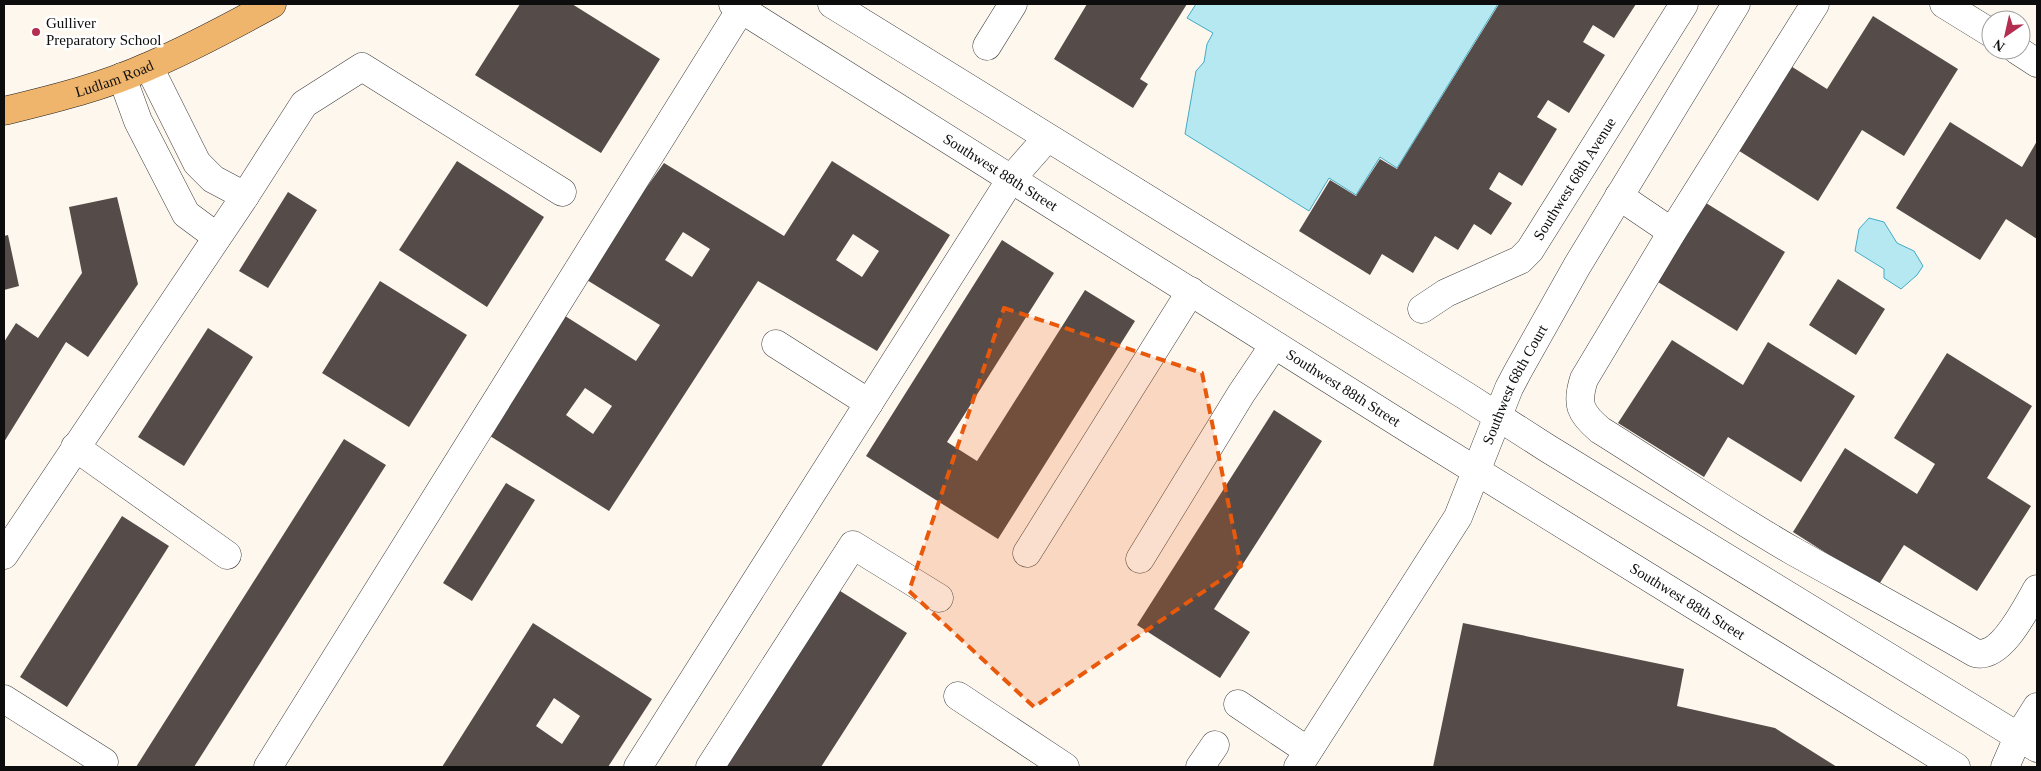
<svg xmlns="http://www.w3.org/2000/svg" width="2041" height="771" font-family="Georgia,serif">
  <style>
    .water { fill: #b6e8f2; stroke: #41abc4 }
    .building { fill: #554c4a; fill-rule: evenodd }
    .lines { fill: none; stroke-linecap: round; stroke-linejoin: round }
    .minor-casing { stroke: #404040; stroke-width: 29 }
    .major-casing { stroke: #1e1e1e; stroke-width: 29 }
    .minor { stroke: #fff; stroke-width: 28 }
    .major { stroke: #f0b56c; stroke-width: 28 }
    .marked { fill: #e8590c; fill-opacity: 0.2; stroke: #e8590c; stroke-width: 4; stroke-dasharray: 10 6; stroke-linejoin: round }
    .poi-dot { fill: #b42e50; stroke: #fff; stroke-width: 2 }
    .labels { text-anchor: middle; stroke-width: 5; stroke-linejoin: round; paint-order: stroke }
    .poi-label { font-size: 15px; fill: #0d0d0d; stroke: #fff; text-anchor: start }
    .street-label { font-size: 15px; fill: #0d0d0d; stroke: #fff }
  </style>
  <rect width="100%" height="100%" fill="#fef7ee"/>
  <path class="water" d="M1196,4H1498L1397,168L1380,157L1356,195L1329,178L1309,211L1185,134L1196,71L1204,62L1207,44L1213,33L1187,18Z
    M1869,218L1884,222L1897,243L1914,251L1923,266L1917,275L1901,289L1884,278V269L1855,251L1859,229Z"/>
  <path class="building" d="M520,4H572L660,59L601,153L475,75Z
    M1087,4H1187L1140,79L1148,84L1133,108L1054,59Z
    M1499,4H1636L1614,38L1593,25L1583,42L1605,55L1569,113L1548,100L1537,117L1557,129L1522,186L1499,172L1489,189L1512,203L1491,235L1474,224L1458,250L1435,236L1413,273L1382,254L1370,275L1299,231L1330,180L1356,196L1380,159L1397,169Z
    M1873,16L1958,69L1904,156L1862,130L1818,201L1733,147L1786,63L1827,89Z
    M1950,122L2022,167L2037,141V239L2006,219L1980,260L1896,208Z
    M457,161L544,217L487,307L399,250Z
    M832,161L950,235L877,351L758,281L609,511L490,436L562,314L636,361L660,325L582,277L664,163L784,236ZM683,232L710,249L692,277L665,260ZM853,234L879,251L862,277L836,260ZM585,388L612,406L593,434L566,415Z
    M288,192L317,210L268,288L239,271Z
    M117,197L138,284L88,357L66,342L4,442V342L16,323L38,338L82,273L69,207Z
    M1706,203L1785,252L1737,331L1658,282Z
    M8,235L19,286L4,290V236Z
    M1002,240L1054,273L947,442L977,461L1085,290L1135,321L998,539L866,456Z
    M1838,279L1885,309L1856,355L1809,325Z
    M380,281L467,335L409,427L322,373Z
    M208,328L253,357L184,466L138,437Z
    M1672,340L1743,385L1768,342L1855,396L1801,482L1728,437L1704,477L1618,423Z
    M1947,353L2032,406L1987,478L2031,506L1977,591L1904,545L1878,586L1793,532L1845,448L1917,494L1935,464L1894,438Z
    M1274,410L1322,441L1214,609L1250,632L1220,678L1137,625Z
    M344,439L386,465L194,767H136Z
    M506,483L535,500L472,601L443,583Z
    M122,516L169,546L67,707L20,677Z
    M837,589L907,633L821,767H723Z
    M533,623L652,699L608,767H442ZM554,698L580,716L562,744L536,726Z
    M1463,623L1684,669L1677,706L1775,728L1837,767H1433Z"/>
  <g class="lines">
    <defs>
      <g id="minor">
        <path id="s1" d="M733,4L1415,433L1956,767"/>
        <path d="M832,4L1466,396L1547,448L2037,748"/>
        <path d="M1815,4L1672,232L1584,379C1576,404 1580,413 1600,430C1664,470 1727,513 1793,551C1854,585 1915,618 1975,653C2001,660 2026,608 2037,589"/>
        <path d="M1944,4L1991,33"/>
        <path d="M987,46L1013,4"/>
        <path d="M2017,50L2037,63"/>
        <path d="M149,67L197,163L213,179L245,196"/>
        <path d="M122,77L138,121L186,214L217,237"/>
        <path d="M1619,196L1672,232"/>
        <path id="s2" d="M1422,309L1446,293L1520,260L1530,250L1684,4"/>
        <path d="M776,344L869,403"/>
        <path d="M75,447L227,555"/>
        <path d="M1027,553L1191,291"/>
        <path d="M4,555L245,196L304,104L362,67L562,192"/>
        <path d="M1140,559L1241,394L1274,345"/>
        <path d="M958,696L1065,767"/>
        <path d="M4,699L104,762"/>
        <path d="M1238,704L1308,751"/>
        <path d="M268,767L741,9"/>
        <path d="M638,767L1011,179L1047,138"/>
        <path d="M710,767L853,545L939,598"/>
        <path d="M1200,767L1215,745"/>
        <path id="s3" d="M1298,767L1458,517L1509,388L1518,371L1577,266L1736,4"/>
        <path d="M2005,767L2018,737L2037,707"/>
      </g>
      <g id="major">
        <path id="s4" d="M4,111C53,99 103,87 149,66C191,48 232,26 272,4"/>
      </g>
    </defs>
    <use href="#minor" class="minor-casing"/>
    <use href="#major" class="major-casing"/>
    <use href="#minor" class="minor"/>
    <use href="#major" class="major"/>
  </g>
  <path class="marked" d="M1004,308L1202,373L1241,566L1034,707L909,591Z"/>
  <circle class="poi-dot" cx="36" cy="32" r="5"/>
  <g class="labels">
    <g class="poi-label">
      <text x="46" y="28">Gulliver<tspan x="46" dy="17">Preparatory School</tspan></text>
    </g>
    <g class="street-label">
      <text dy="5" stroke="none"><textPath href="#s4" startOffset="115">Ludlam Road</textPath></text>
      <text dy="5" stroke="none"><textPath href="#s1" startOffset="316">Southwest 88th Street</textPath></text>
      <text dy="5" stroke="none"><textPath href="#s2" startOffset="208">Southwest 68th Avenue</textPath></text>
      <text dy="5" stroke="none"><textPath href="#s3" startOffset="441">Southwest 68th Court</textPath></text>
      <text dy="5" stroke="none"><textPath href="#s1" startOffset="721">Southwest 88th Street</textPath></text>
      <text dy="5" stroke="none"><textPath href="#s1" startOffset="1126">Southwest 88th Street</textPath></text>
    </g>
  </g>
  <rect width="2041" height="771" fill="none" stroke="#0d0d0d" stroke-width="10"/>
  <g transform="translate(2006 35) rotate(214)"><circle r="24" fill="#ffffff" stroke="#9e9e9e"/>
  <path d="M0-4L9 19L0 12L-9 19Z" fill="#b42e50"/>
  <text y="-8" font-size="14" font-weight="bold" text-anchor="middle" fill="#0d0d0d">N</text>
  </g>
</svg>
